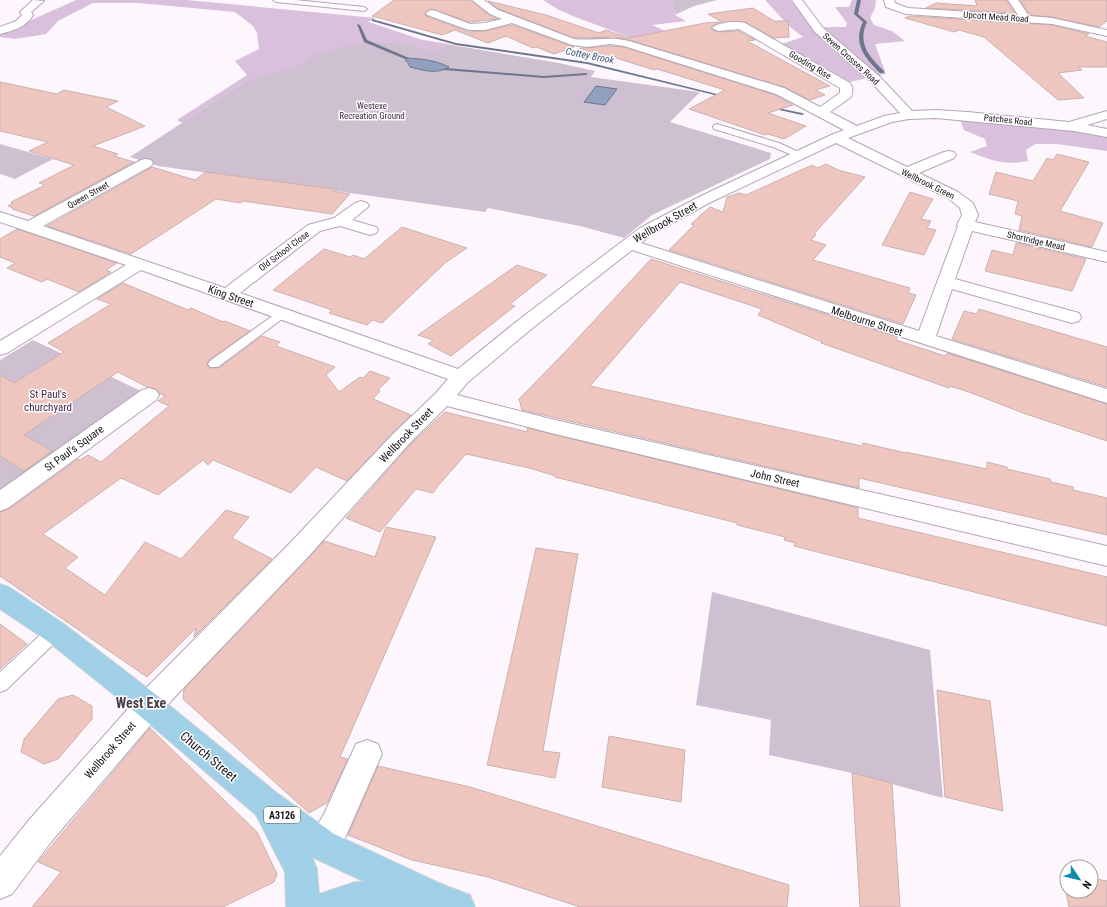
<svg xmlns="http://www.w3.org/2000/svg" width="1107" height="907" font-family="'Roboto Condensed',sans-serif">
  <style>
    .green { fill: #cfc0d1 }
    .forest { fill: #d9c0dc }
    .water { fill: #90a0bd; stroke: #6c768c }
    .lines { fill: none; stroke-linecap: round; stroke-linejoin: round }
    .stream { fill: #6c768c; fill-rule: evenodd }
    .building { fill: #eec6bf; stroke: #cab2ae }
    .lane-casing { stroke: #b4a5b6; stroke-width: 2 }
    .street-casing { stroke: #b4a5b6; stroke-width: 2 }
    .primary-casing { stroke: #d5d5d6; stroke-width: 2 }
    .lane { fill: #fff; fill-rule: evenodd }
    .street { fill: #fff; fill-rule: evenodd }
    .primary { fill: #a0d0e7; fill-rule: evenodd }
    .labels { text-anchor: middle; stroke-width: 3; stroke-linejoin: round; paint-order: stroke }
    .far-street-label { font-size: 9px; fill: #181319; stroke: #fff }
    .far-park-label { font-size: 9px; fill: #3f1f44; stroke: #fff }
    .far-water-label { font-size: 10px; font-style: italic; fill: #3a507b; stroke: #fff }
    .shield { fill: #fff; stroke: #5d5a5e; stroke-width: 1 }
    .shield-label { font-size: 10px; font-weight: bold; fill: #181319 }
    .street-label { font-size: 11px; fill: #181319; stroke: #fff }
    .park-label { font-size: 11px; fill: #3f1f44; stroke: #fff }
    .near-street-label { font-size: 13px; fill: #181319; stroke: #fff }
    .near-neighbourhood-label { font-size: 14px; font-weight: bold; fill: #483c4a; stroke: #fff }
  </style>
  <rect width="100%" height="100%" fill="#fdf6fd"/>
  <path class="green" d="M671,0H717L694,6L675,15Z
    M368,22L422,40L559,63L595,71L591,77L700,92L670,122L771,153L770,159L652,215L624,238L580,226L488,208L485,212L158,166L130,157L255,75Z
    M0,144L53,159L15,179L0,174Z
    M33,340L143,392L0,494V360Z
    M712,592L930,650L943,798L852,773L769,755L771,720L696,705Z"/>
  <path class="forest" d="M76,0H187L376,18L368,22L422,40L449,44L434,52L409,45L396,43H368L340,47L315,55L296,67L246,81L182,123L177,120L247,75L235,61L259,49L257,33L253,26L235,12L138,3H93L58,21L46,34L15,39L0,37V34Z
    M543,0H671L675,15L686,21L652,25L705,49L677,55L578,18L559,10Z
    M765,0H790L813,27H846L847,23L835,7H849L852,0H876L875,8L870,18L874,25L892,31L905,41L875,44L886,74L850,82L781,44L803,37L789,26Z
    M960,119L1072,130L1107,137V151L1057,144H1035L1026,150L1028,161C1005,166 991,160 970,152L987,146L985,139L964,130Z"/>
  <path class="water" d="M407,58C422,59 435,60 449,67C436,75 423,70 410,67L408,63L405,60Z
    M596,86L617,89L605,105L584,102Z"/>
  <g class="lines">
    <path class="stream" d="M857,0H861L858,14L867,22C857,43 869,57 884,71V73H880C866,59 852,44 863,22L854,14Z
      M372,19L456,43L587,62L729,97L727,98L587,64L456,45L372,21Z
      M357,24L360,25L367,40L409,58L405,59L364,42Z
      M446,68L544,76L586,73L588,74L586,75L544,78L444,70V69Z
      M768,106L802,113L804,114L802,115L770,108H768Z"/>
  </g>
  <path class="building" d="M394,0H471L489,15L497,19L470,22L431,9L425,14L426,16L469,32L485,31L512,25L574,47L554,54L536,47L533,48L506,36L488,43L455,30L442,35L372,16Z
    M975,0H1007L1015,13L926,8L936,3L977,6Z
    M1020,0H1107V21L1099,27L1052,17L1030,15Z
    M488,1L546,15L599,33L606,30L629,38L705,23L721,22L714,25L711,29L718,32L739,31L755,40L747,41L830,86L815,90L825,95L810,100L784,87L629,40L615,37L574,38L499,9Z
    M753,8L774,21H788L789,37L774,38L745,22H722L708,14Z
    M910,16L1052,25L1089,34L1085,36L1107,42V67H1078L1082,70L1058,73L1084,98L1058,100L984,37L959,30L954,32L905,18Z
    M610,46L624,47L775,95L793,105L768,113L806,126L784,139L768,134L765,135L689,109L725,90L657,69L654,70L616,58L581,57L580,55V48H587Z
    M0,82L57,94L64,90L118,101L106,107L145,126L93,146L118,154L114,156L134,162L34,216L12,209L13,208L8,206L13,203L11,202L45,185L39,183L74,165L29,151L48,142L0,131Z
    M1057,154L1089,162L1060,211L1103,223L1092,247L1019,230L1022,216L1015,214L1018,201L989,194L996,172L1033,181L1047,158L1053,160Z
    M826,164L838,170L865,177L814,234L816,235L811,240L826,245L813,260L910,288L908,293L916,295L903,324L669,250L694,225L691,224L710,207L723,212L727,197L739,193L746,195L812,165L817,168Z
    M152,167L195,180L206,172L334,189L332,191L350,194L332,214L243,201L241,203L216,199L131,254L47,226Z
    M910,192L933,199L921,219L931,221L927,228L936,230L924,255L882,245Z
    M402,227L467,248L445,263L382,323L373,320L367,325L329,313L332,310L273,290L324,249L350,257L353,255L364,259Z
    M17,229L117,263L106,270L111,272L79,292L47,279L42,282L7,268L15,263L0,257V239Z
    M1016,243L1086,259L1072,291L985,271L992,250L1013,255Z
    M651,259L897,337L896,340L945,356L947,353L1107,404V441L1023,413L969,392L950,386L949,388L821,343L822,342L758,315L762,309L680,282L590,386L862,446L863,443L906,453V452L987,469V462L1007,467V469L1050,479L1051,482L1073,487V490L1107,498V535L859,478V488L522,410L519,399L566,351Z
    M517,265L547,275L510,304L515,306L451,356L428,344L433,340L418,335Z
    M123,283L188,310L191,308L223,322L225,321L250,331L209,360L207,365L210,368H219L262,336L280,342L276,346L335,367L326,375L339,392L360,377L363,378L370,371L390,378L378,390L380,391L373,399L411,415L347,481L316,467L291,493L213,460L208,465L203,460L158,495L121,478L43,534L78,557L65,568L105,595L145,542L181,559L226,510L249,517L232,538L272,559L194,637L196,628L147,677L0,576V512L9,509L78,459L80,460L88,455L101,462L169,406L158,401L165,396L159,393L156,389L147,387L118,372L24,435L52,451L24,471L0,456V375L14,383L64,352L48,343L111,304L97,299Z
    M979,309L1107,347V387L952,339L964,311L977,314Z
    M445,412L528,432L527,428L858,508V518L1107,577V626L794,546L795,543L784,540L785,537L737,525V523L555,477L556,476L529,468L466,454L437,487L433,493L416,489L380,532L346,518L410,445Z
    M386,527L436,537L340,757L348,759L327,803L309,813L183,699L184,689L324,541L375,557Z
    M536,548L578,554L543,751L560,753L555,778L487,765Z
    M0,624L27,644L0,669Z
    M937,690L990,701L1003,811L945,797Z
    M73,695L92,706V719L58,759L44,764L21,752L24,739L58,699Z
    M150,728L257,832L277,874L274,882L223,907H32L61,872L38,862Z
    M609,736L685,750L681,802L602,787Z
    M378,766L470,787L789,885L787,907H580L488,877L412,860L348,835Z
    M852,773L892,783L900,907H860Z
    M1062,872L1067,873V891H1091V878L1107,881V907H1069Z"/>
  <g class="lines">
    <defs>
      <path id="lane" d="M273,0H295L364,7L367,9L364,11L276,2Z
        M717,124L779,143L805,155L803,157H797L773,147L714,129L713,127L714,125Z
        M282,310L286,312L288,314L286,316L218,367H210L208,364L210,361L278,312Z
        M55,625L61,627L63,632L61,637L6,690L0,692V672L49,627Z"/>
      <path id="street" d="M33,0L44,1L31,12L33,15C27,27 12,31 0,34V27L16,21L22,15L20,12Z
        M472,0H484L498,10L574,39C593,41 610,36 629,41L784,88L820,107L840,93V88L739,29L718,31L712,28C718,22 737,21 745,23L850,83C853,87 853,93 851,97L830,112L857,126L884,116L900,113L872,83L815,32L792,0H802L823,28L880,77L912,111L936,110L968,112L1069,122L1107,111V119L1087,125L1107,129V137L1074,131L936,118L909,119L892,122L848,138L907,167L944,152L949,151L954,152L956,155L954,158L919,173L958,192L973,203L978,215L975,222L1107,252V262L972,231L955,279L1079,313L1081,317L1079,321L1072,323L952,289L936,336L1107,389V403L632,250L535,326L468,382L457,395L551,419L1107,546V566L551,433L447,406L409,444L308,557L171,701L51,842L12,894L0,899V856L29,820L151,683L290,543L393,434L436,393L448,379L141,270L7,353L0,355V341L126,265L0,222V212L28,221L141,160L146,159L151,160L153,163L151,166L43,226L225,288L308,225L334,218L355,203L361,201L367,203L369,206L352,220L376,227L378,230L376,233L370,235L340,226L320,231L240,293L458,369L521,318L640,228L701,196L831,135L844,130L776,94L624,46L610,44L587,47L572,45L512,23L485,30H469L427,15L426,13L431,10L436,11L470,24L485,23L502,19L490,14ZM836,143L948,198L960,208L962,215L957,225L958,226L919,331L641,243L652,234L711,202Z
        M884,0H894L895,3L908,8L1018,15L1008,0H1018L1029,16L1052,18L1107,30V36L1052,24L906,14L886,7Z
        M149,388L156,390L159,395L156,400L8,508L0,511V490L142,390Z
        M367,740L378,744L382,754L346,836L334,856L323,861L312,856L307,845L312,834L324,814L356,744Z"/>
      <path id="primary" d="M0,584L9,587L64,624L159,697L277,793L334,834L439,883L470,895L475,907H286L285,872L256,815L139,715L46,640L0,609ZM312,857L365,882H355L319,894L317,869Z"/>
    </defs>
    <use href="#lane" class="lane-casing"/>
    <use href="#street" class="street-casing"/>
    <use href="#primary" class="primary-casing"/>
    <use href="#lane" class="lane"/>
    <use href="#street" class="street"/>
    <use href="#primary" class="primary"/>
  </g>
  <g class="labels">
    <g class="far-street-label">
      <text transform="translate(996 17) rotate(4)" y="3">Upcott Mead Road</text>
      <text transform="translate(851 59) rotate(42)" y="3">Seven Crosses Road</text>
      <text transform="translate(810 65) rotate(30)" y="3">Gooding Rise</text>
      <text transform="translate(1008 120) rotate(6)" y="3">Patches Road</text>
      <text transform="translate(928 184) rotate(26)" y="3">Wellbrook Green</text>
      <text transform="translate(88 195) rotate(-29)" y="3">Queen Street</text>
      <text transform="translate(1036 241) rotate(13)" y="3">Shortridge Mead</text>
      <text transform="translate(284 251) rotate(-37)" y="3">Old School Close</text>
    </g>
    <g class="far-park-label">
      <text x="372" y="109">Westexe<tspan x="372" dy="10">Recreation Ground</tspan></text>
    </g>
    <g class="far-water-label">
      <text transform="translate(590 55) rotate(11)" y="4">Cottey Brook</text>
    </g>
    <rect class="shield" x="264" y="807" width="36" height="16" rx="3"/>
    <g class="shield-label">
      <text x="282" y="819">A3126</text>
    </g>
    <g class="street-label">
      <text transform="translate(665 222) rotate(-30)" y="4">Wellbrook Street</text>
      <text transform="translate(231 296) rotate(19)" y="4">King Street</text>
      <text transform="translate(867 321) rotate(18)" y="4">Melbourne Street</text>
      <text transform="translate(406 435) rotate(-46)" y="4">Wellbrook Street</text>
      <text transform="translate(74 448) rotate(-36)" y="4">St Paul's Square</text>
      <text transform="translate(775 478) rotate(13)" y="4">John Street</text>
      <text transform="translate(110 750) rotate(-49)" y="4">Wellbrook Street</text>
    </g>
    <g class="park-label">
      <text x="48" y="398">St Paul's<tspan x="48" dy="13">churchyard</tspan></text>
    </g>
    <g class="near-street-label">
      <text transform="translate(209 756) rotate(40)" y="5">Church Street</text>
    </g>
    <g class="near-neighbourhood-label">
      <text x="141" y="708">West Exe</text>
    </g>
  </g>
  <g transform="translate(1079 879) rotate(125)"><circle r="19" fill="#ffffff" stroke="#a3a1a3"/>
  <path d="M0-3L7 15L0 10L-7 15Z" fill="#0f89ac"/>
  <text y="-6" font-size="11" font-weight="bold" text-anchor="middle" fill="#181319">N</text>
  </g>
</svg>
